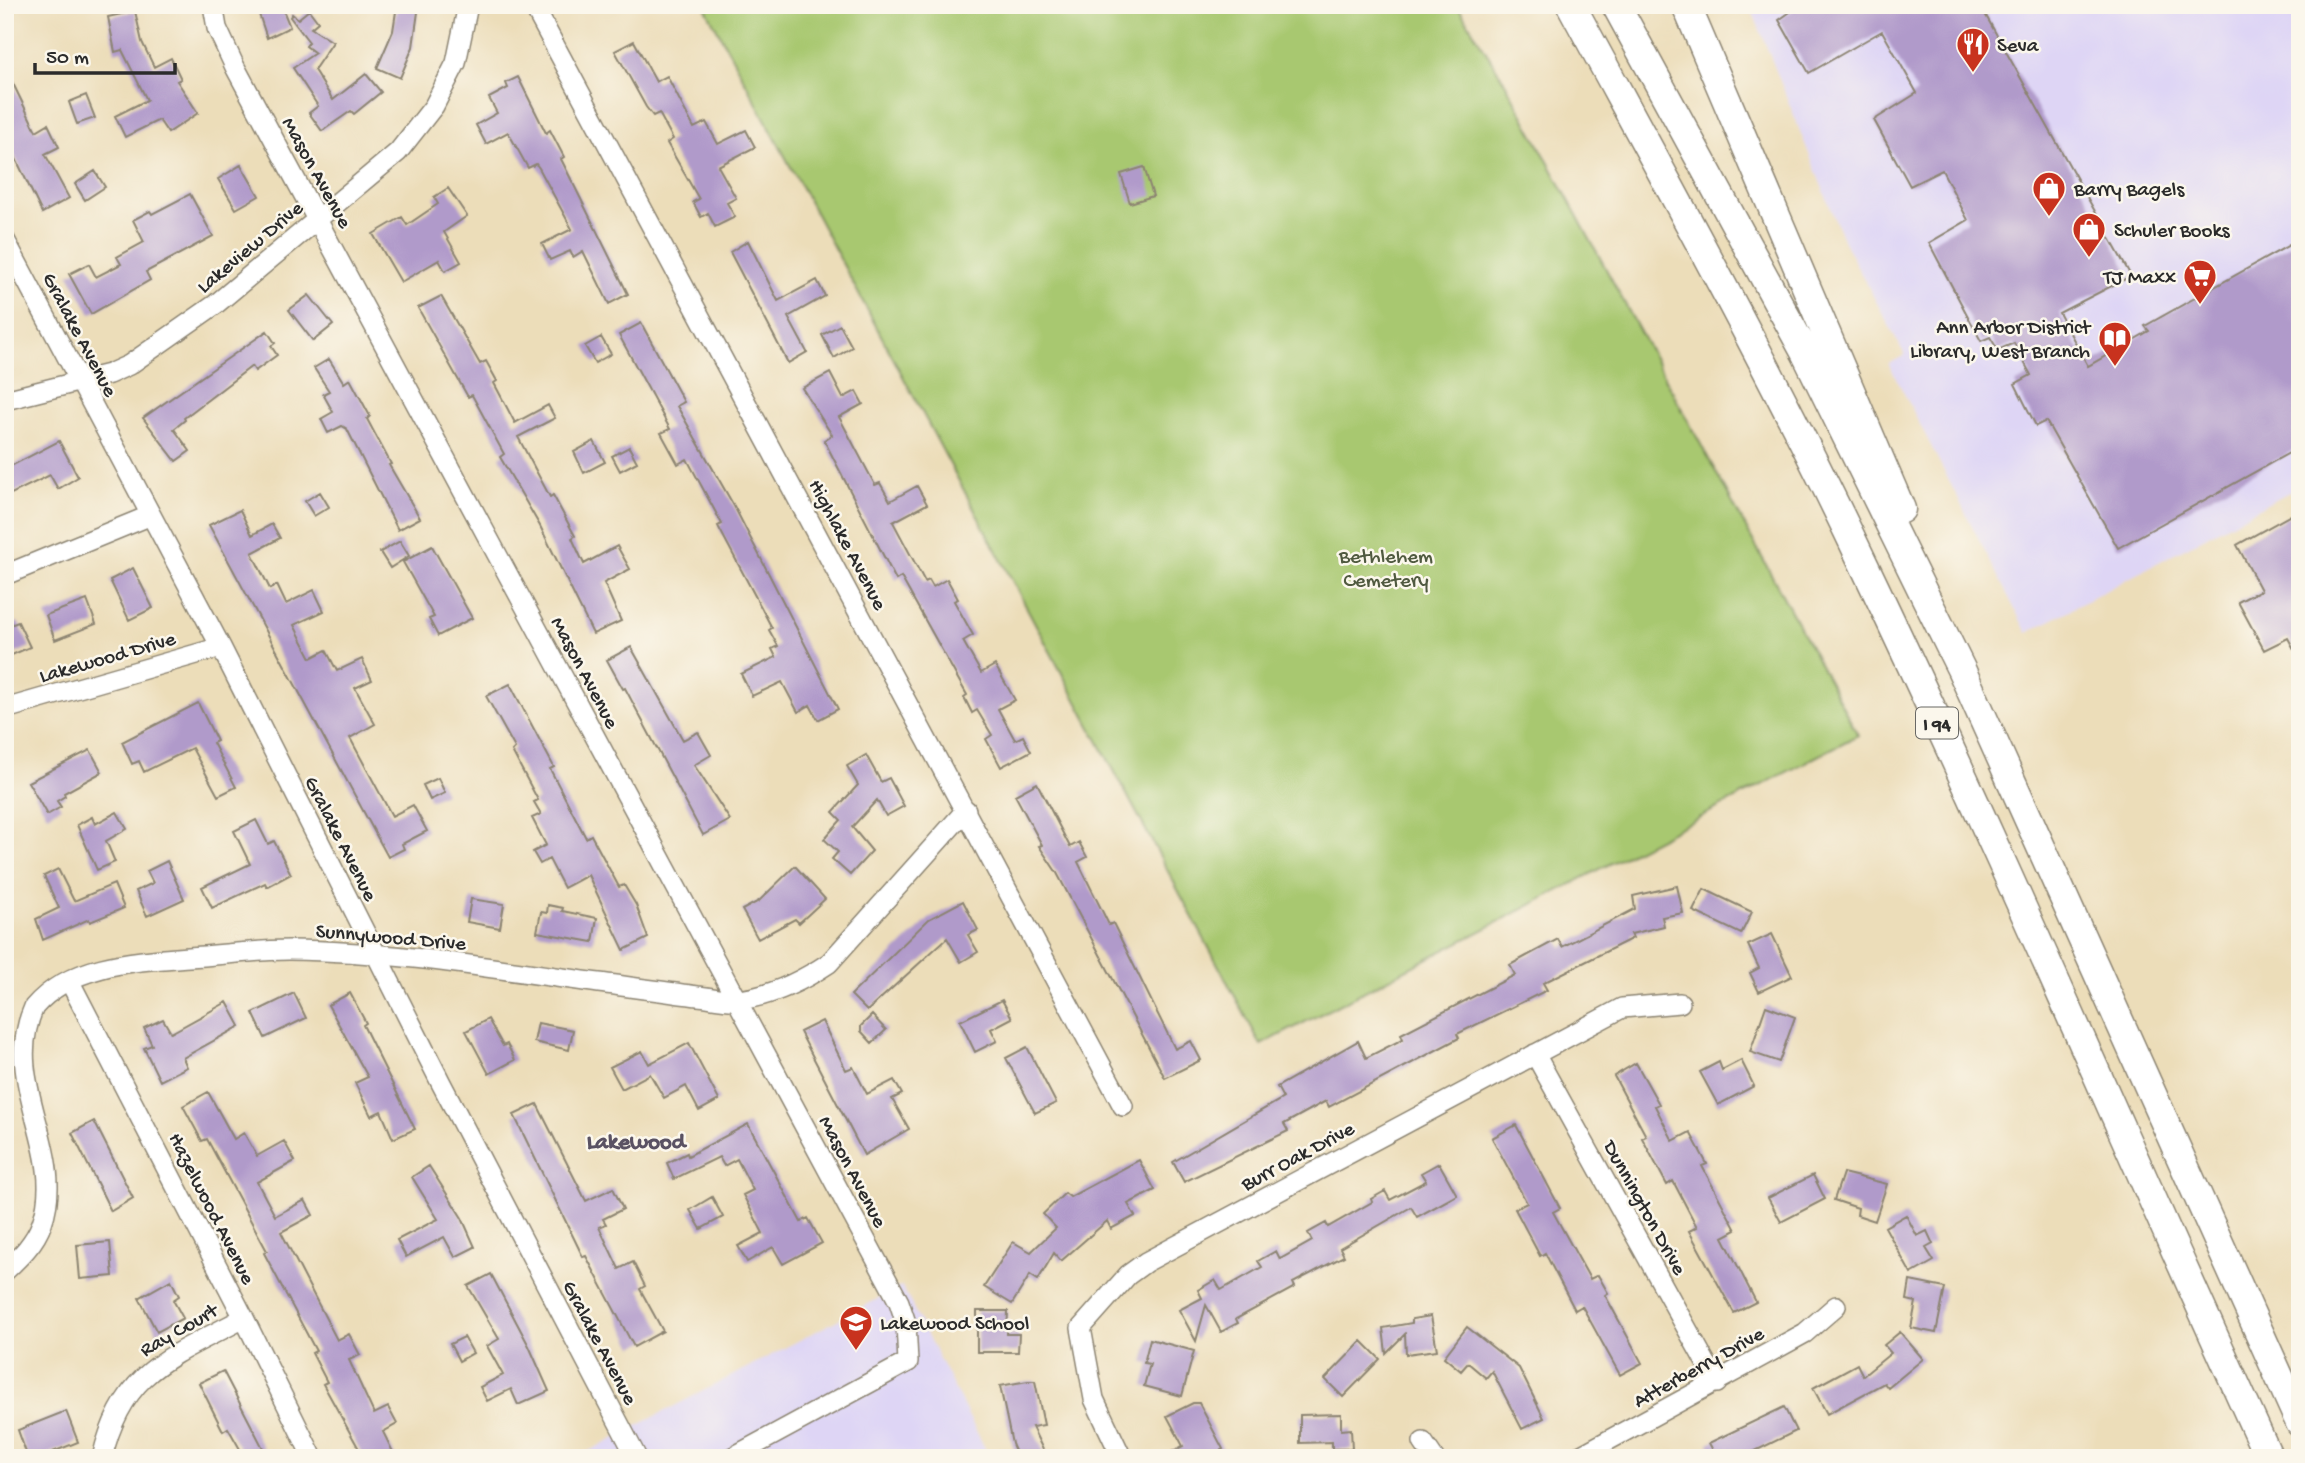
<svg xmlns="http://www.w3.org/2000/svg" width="2305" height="1463" font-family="'Gochi Hand',sans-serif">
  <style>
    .built { fill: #ded5f5 }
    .green { fill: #a8c870; stroke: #6a7a4e; stroke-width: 2 }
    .building { fill: #b09aca }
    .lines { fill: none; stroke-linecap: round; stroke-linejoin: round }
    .minor-casing { stroke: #8c8472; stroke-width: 22 }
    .highway-casing { stroke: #8c8472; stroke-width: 31 }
    .minor { stroke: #fff; stroke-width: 19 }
    .highway { stroke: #fff; stroke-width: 28 }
    .labels { text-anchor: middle; stroke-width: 5; stroke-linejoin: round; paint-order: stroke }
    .shield { fill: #fbf7ec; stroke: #696865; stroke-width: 2 }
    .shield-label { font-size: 19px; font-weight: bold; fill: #2b2b2b }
    .poi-label { font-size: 21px; fill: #2b2b2b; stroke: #fbf7ec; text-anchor: start }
    .street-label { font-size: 21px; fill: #2b2b2b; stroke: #fbf7ec }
    .park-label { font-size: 21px; fill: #505a40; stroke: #fbf7ec }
    .neighbourhood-label { font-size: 23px; font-weight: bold; fill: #5a5263; stroke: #fbf7ec }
  </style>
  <rect width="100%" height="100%" fill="#fbf7ec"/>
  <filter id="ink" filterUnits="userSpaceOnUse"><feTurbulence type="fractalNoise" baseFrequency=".0143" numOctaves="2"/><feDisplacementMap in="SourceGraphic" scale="14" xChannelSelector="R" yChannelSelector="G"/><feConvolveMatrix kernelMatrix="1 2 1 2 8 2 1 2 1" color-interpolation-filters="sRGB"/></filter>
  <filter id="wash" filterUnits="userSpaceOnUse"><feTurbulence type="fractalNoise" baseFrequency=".00686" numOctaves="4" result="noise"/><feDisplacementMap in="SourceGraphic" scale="28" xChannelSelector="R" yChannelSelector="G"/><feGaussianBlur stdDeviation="1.57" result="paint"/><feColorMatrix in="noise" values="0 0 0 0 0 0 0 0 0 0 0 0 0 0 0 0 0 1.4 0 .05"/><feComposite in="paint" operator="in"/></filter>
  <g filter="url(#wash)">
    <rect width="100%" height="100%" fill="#ecddb9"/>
    <path class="built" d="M1750,5H2300V486L2027,633L1889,364L1905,355L1844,242Z
      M902,1286L990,1458H576Z"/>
    <path class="green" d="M704,5H1457L1506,84L1858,735L1261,1045Z"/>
    <g id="blocks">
      <path class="building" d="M256,5H281L290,27L267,38Z
        M397,5H419L413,47L400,78L377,68L393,31Z
        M1800,5H1980L2131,276L2059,313L2088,366L2149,331L2145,326L2300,239V447L2118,548L2046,421L2036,426L2015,384L2031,375L2014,343L1998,350L1990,337L1981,341L1929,243L1968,220L1942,170L1910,186L1874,120L1917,93L1882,31L1809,73L1779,20Z
        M309,10L318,22L311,28L333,42L314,70L333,100L366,74L381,92L354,114L351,111L322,131L309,113L318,106L293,68L315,53L306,46L309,42L290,17L292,14L298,19Z
        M135,11L142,42L154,67L171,58L181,79L177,81L198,113L168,133L159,120L125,137L115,116L147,100L122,50L115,52L108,17Z
        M634,41L656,82L667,76L694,128L706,122L718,144L746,130L755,147L718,166L736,198L727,203L735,217L715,227L708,213L701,217L693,202L699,199L667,143L673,139L659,113L653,116L646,107L615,51Z
        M5,67L36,131L48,124L59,147L45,154L69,198L42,213L5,136Z
        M518,77L546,133L550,130L564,157L561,159L628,294L609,304L583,251L573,257L570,251L550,260L542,244L572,229L539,168L536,164L528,168L508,132L486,144L476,125L497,113L489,98L508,88L506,83Z
        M86,95L95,118L77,124L69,102Z
        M241,165L259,196L236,209L218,179Z
        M1144,167L1153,196L1130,203L1121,174Z
        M95,171L105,187L85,200L75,184Z
        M448,188L467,216L444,232L461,262L445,271L439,260L401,282L373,234L402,217L407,225L438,204L434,197Z
        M190,194L213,236L146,272L150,280L91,314L69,274L89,264L96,277L121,264L117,257L144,242L133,220L150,211L152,214Z
        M748,241L778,301L817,280L825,296L788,317L807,352L788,363L730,252Z
        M309,295L333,325L313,341L289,310Z
        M441,296L480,364L486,361L497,381L494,383L515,423L548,405L555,418L518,437L550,497L553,495L575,536L572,538L584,564L617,546L630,569L604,583L621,621L593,634L540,526L500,457L504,454L472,395L468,397L418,308Z
        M641,323L684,402L677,406L734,506L838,709L818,720L810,705L798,712L782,682L752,696L741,674L776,657L772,649L778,646L769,630L772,628L718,526L722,524L687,459L678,464L661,433L670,429L619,335Z
        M840,325L852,347L834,358L822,335Z
        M267,331L275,343L271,346L277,355L255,371L252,366L184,418L185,420L174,429L190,451L176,461L143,418Z
        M601,337L611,354L595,363L585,346Z
        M329,359L344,383L350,379L370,416L367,419L391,464L389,465L420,518L398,530L347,429L342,426L328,433L321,419L333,412L323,394L329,391L314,368Z
        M830,373L843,398L856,391L863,404L839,417L875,485L880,483L890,501L917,486L927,504L893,522L925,582L929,580L933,587L947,579L958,599L954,601L973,635L963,641L981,673L995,665L1015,700L998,709L1015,740L1023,736L1031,751L1001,767L986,739L992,735L977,710L972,713L964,697L967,695L901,577L896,580L824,440L832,435L802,388Z
        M59,441L78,477L58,489L50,475L5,497V469Z
        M594,441L605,462L584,473L574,452Z
        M629,447L637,462L620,471L612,456Z
        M320,492L329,507L314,516L305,501Z
        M240,510L252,535L272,524L280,538L252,553L270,589L277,585L286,604L314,590L324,611L294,625L311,658L326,650L337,671L362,659L372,680L355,688L375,724L350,738L392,816L413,805L427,831L402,844L404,849L388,857L209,525Z
        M2300,510V660L2288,638L2264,650L2238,602L2261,590L2237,545Z
        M400,541L409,556L390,568L380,552Z
        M432,546L472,618L438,636L429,619L434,617L403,562Z
        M133,568L153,608L129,620L110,580Z
        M87,600L96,624L55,640L46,615Z
        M18,622L30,647L5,658V627Z
        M631,647L683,740L698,732L711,755L694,765L730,820L703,835L625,688L623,689L607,660Z
        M510,684L554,767L550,769L586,838L591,835L619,887L624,885L636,905L648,938L624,950L588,875L564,888L549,859L540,864L533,852L546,845L532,818L541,814L534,802L538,800L512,751L515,748L486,696Z
        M198,703L217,741L213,743L236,787L218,796L192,748L144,772L139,761L132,764L122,742Z
        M90,750L102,772L64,793L65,796L57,801L61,807L47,815L28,782Z
        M866,755L881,782L889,778L904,806L886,816L877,800L852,827L872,851L850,875L832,859L838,852L824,839L841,820L833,812L858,785L847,766Z
        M438,778L445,793L430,800L423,785Z
        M1037,783L1070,847L1079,842L1087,857L1078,862L1109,925L1113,923L1175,1049L1191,1041L1201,1060L1165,1078L1057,873L1039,846L1042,845L1015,795Z
        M117,812L127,829L106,841L115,862L97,870L77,825L92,817L95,824Z
        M256,820L268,844L274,841L291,874L267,887L265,883L212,908L202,887L250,864L234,831Z
        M167,861L184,899L147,916L136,891L153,883L147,871Z
        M795,866L825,899L799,923L795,919L758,939L742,910L759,901Z
        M58,869L74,901L114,884L124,908L90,922L89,919L43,940L36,919L59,908L44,876Z
        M1677,886L1683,913L1662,917L1664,926L1631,934L1633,938L1543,983L1547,990L1457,1034L1459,1038L1329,1107L1326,1101L1284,1124L1288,1131L1184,1182L1173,1162L1283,1098L1277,1087L1358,1041L1366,1058L1403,1039L1401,1034L1515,975L1510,965L1558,939L1562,947L1635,909L1633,896Z
        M1704,889L1752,912L1741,934L1693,911Z
        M471,899L504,904L500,928L467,922Z
        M963,901L978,930L968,935L978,952L961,962L947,938L867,1011L851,995L929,919Z
        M548,905L563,908L562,911L597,918L593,942L537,932L541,912L547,913Z
        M1772,934L1792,976L1759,992L1750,973L1759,968L1748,945Z
        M294,993L306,1018L265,1038L253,1013Z
        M350,993L366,1023L363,1025L415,1129L393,1139L381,1111L371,1116L355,1083L368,1077L328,1005Z
        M1002,1000L1012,1018L991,1029L997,1041L975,1052L960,1021Z
        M227,1002L240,1026L183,1058L187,1067L160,1081L144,1048L152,1045L144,1028L163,1019L171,1033Z
        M1766,1006L1795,1017L1779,1062L1750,1052Z
        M872,1015L886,1030L872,1043L861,1031V1026Z
        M488,1019L503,1046L507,1044L515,1060L489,1074L466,1031Z
        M822,1021L846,1070L853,1067L867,1094L894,1080L902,1094L892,1099L909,1129L864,1155L800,1032Z
        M538,1023L573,1030L569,1050L534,1042Z
        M689,1043L719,1100L699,1111L686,1086L664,1098L650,1074L622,1089L610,1067L642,1051L649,1064Z
        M1027,1047L1056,1103L1035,1113L1006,1058Z
        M1741,1060L1754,1086L1718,1105L1700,1072L1719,1062L1722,1070Z
        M1636,1063L1659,1104L1655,1106L1673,1141L1690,1132L1707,1164L1702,1166L1736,1230L1723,1237L1756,1302L1734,1313L1689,1231L1697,1227L1673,1181L1667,1185L1642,1138L1646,1136L1614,1076Z
        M208,1092L234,1139L244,1133L257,1156L284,1141L295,1161L257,1182L275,1216L305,1200L313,1215L281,1232L337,1340L349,1334L360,1355L349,1360L374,1414L388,1407L397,1424L383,1432L396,1458H364L323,1384L327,1382L312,1353L316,1351L264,1253L267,1251L207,1139L202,1141L183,1106Z
        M537,1104L586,1201L613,1188L623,1209L603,1219L606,1224L599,1227L619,1269L633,1262L645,1286L640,1289L663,1331L634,1347L586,1256L583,1257L514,1115Z
        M94,1121L133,1198L111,1211L72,1133Z
        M748,1124L801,1222L808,1218L822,1243L783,1264L773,1247L747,1262L738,1246L763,1233L743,1195L753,1190L737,1159L724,1166L719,1157L674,1179L667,1163L687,1153L688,1156Z
        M1516,1125L1560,1208L1553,1212L1590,1279L1598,1275L1608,1293L1605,1295L1642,1363L1620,1375L1582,1306L1575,1310L1545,1253L1540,1256L1515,1209L1527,1203L1492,1138Z
        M1139,1160L1155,1190L1128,1204L1135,1216L1111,1229L1107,1221L1061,1261L1054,1253L1038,1280L1030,1275L1012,1304L984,1287L1013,1242L1031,1252L1056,1228L1043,1214L1065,1193L1070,1197Z
        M1439,1163L1457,1195L1417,1217L1411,1207L1340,1248L1344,1256L1293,1283L1295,1287L1236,1319L1238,1323L1221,1332L1206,1305L1196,1341L1179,1310L1202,1298L1198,1290L1215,1280L1221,1290L1262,1267L1258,1261L1276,1251L1280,1259L1312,1241L1308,1233L1326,1223L1328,1227L1372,1202L1371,1199L1385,1191L1390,1200L1426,1181L1421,1173Z
        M429,1166L462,1218L475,1247L455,1257L444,1237L406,1257L397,1240L438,1219L412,1177Z
        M1843,1173L1887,1184L1875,1221L1857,1215L1858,1208L1834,1200Z
        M1813,1175L1825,1199L1781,1222L1768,1198Z
        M712,1197L723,1217L701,1229L690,1210Z
        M1906,1215L1917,1236L1927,1231L1933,1244L1926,1248L1934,1261L1911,1274L1885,1227Z
        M110,1242L113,1276L80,1279L77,1245Z
        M491,1274L529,1346L549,1391L518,1405L511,1389L487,1401L480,1387L503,1375L487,1346L499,1339L468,1286Z
        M171,1280L179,1296L173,1300L183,1318L157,1332L139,1298Z
        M1910,1281L1945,1288L1936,1333L1911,1328L1916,1302L1907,1300Z
        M977,1311H1008L1007,1334H1019L1018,1352H977Z
        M1431,1316L1437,1350L1406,1354L1405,1334L1386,1353L1383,1328L1412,1323V1319Z
        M1467,1327L1519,1368L1544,1418L1522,1429L1492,1371L1486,1378L1468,1363L1461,1371L1444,1357Z
        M1900,1332L1923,1359L1888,1388L1884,1383L1827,1414L1813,1388L1857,1364L1863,1376L1891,1353L1884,1345Z
        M464,1337L473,1353L459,1361L450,1344Z
        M1150,1339L1194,1351L1182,1396L1144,1386L1150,1364L1144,1363Z
        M1362,1341L1380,1359L1343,1397L1325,1379Z
        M223,1371L263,1448L245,1458L228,1428L223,1431L199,1383Z
        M1028,1381H1035L1044,1425L1032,1427L1047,1458H1018L1012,1444L1000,1386Z
        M1193,1403H1199L1223,1449L1207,1458H1160L1183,1446L1167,1416Z
        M1784,1407L1796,1431L1741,1458H1717L1709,1443Z
        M66,1411L78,1442L38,1458H28L18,1430Z
        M1341,1414V1430L1351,1429L1352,1449H1332V1442L1300,1443V1415Z"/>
    </g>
  </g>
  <g filter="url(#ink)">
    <use href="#blocks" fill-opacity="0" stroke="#8c8472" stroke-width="2"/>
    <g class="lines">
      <defs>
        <path id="minor" d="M213,5L217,28L235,67L899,1302L906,1323L908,1362L731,1458
          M533,5L1123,1106
          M5,240L221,647L441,1083L637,1458
          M5,400L109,374L129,365L216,304L398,152L434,106L456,63L468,5
          M5,575L149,516
          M5,709L221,647
          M70,982L244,1318L313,1458
          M1535,1054L1717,1383
          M5,1271C20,1257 35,1243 42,1223C68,1150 0,1082 34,1007C72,963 137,961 189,957C222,955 256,950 289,950C392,951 497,969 599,983C632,987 665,992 698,996C710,997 725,1001 737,1000C770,997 802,981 829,963L966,810
          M1423,1442L1434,1458
          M102,1458C123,1369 171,1357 244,1318
          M1122,1458L1094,1399L1081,1328L1128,1275L1146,1262L1622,1008L1680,1003
          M1576,1458L1805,1333L1836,1306"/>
        <path id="highway" d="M1571,5C1671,190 1774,375 1864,565C2005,860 2133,1160 2269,1458
          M1616,5L1805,352L1961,669L2300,1423
          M1686,5L1901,509"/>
      </defs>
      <use href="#minor" class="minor-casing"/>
      <use href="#highway" class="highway-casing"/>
      <use href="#minor" class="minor"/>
      <use href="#highway" class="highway"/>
    </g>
  </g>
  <defs>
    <symbol id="restaurant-pin" viewBox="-11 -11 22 30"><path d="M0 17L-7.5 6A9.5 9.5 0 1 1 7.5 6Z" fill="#c8321e" stroke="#fbf7ec"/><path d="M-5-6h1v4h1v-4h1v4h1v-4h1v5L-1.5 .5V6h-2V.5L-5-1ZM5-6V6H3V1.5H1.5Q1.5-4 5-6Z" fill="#fff"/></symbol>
    <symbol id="shop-pin" viewBox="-11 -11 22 30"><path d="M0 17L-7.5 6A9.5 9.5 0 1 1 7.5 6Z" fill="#c8321e" stroke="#fbf7ec"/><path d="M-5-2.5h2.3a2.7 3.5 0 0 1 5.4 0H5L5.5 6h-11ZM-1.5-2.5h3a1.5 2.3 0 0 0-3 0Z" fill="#fff"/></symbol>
    <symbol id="supermarket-pin" viewBox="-11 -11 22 30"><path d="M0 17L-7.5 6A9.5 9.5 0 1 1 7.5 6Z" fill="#c8321e" stroke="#fbf7ec"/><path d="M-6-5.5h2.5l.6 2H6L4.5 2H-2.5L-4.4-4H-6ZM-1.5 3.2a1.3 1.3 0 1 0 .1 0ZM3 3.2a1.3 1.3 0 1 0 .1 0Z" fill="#fff"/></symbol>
    <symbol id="library-pin" viewBox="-11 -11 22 30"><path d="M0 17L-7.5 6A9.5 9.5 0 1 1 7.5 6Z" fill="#c8321e" stroke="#fbf7ec"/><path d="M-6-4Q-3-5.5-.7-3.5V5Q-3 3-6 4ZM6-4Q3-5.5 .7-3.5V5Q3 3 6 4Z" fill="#fff"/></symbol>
    <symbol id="school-pin" viewBox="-11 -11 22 30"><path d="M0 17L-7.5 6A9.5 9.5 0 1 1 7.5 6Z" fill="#c8321e" stroke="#fbf7ec"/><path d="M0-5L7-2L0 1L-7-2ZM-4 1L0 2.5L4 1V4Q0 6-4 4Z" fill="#fff"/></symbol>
  </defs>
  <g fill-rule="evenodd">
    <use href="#restaurant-pin" x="1954" y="25" width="38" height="52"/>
    <use href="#shop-pin" x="2030" y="169" width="38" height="52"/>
    <use href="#shop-pin" x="2070" y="210" width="38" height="52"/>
    <use href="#supermarket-pin" x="2181" y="257" width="38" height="52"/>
    <use href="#library-pin" x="2096" y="319" width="38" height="52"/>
    <use href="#school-pin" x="837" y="1303" width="38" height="52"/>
  </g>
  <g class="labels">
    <rect class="shield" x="1916" y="707.5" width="42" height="31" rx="5"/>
    <g class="shield-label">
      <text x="1937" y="730">I 94</text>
    </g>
    <g class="poi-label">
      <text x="1997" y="51">Seva</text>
      <text x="2074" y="195">Barry Bagels</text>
      <text x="2114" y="236">Schuler Books</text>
      <text x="2176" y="283" text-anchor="end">TJ Maxx</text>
      <text x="2090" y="333" text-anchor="end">Ann Arbor District<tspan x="2090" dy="24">Library, West Branch</tspan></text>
      <text x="880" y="1329">Lakewood School</text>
    </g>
    <g class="street-label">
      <text transform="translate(318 172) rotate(61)" y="7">Mason Avenue</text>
      <text transform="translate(249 246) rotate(-40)" y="7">Lakeview Drive</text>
      <text transform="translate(81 334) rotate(62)" y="7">Gralake Avenue</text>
      <text transform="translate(849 544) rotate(62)" y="7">Highlake Avenue</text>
      <text transform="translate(107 656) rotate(-16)" y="7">Lakewood Drive</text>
      <text transform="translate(586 672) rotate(62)" y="7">Mason Avenue</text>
      <text transform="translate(342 838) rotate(63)" y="7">Gralake Avenue</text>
      <text transform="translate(391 936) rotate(5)" y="7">Sunnywood Drive</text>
      <text transform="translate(1297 1155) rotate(-28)" y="7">Burr Oak Drive</text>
      <text transform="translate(854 1171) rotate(62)" y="7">Mason Avenue</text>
      <text transform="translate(1646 1207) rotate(61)" y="7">Dunnington Drive</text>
      <text transform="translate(213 1208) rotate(63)" y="7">Hazelwood Avenue</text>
      <text transform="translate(178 1329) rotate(-30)" y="7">Ray Court</text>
      <text transform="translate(601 1342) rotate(62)" y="7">Gralake Avenue</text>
      <text transform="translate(1698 1366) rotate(-29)" y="7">Atterberry Drive</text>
    </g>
    <g class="park-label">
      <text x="1386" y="562">Bethlehem<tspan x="1386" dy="24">Cemetery</tspan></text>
    </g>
    <g class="neighbourhood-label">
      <text x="636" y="1148">Lakewood</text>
    </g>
  </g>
  <rect width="2305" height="1463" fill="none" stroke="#fbf7ec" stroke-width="28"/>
  <path d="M35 63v10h140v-10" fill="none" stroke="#2b2b2b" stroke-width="3.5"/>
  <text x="46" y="63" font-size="21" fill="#2b2b2b" stroke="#fbf7ec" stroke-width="5" paint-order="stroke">50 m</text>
</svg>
